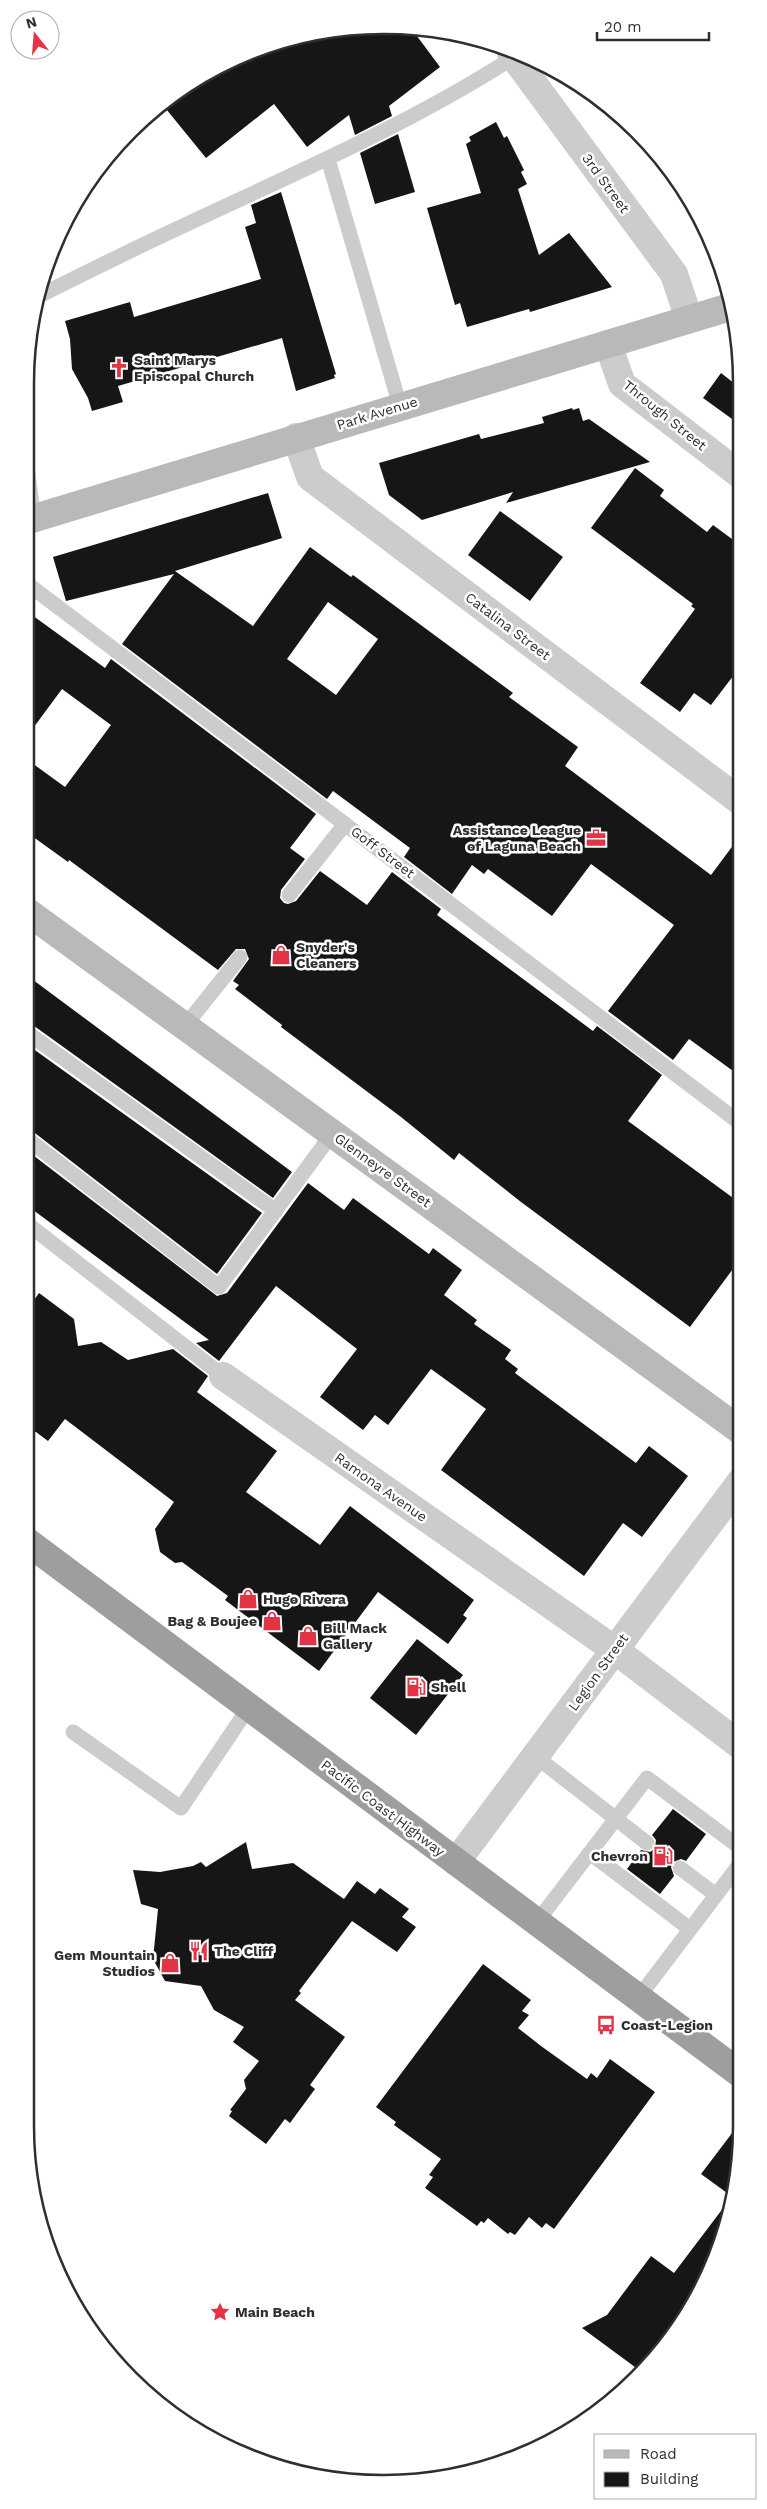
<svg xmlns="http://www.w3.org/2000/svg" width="767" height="2509" font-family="'Work Sans',sans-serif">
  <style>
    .water { fill: #cadfec }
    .building { fill: #161616; fill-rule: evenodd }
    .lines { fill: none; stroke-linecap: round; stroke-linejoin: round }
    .service { stroke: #ccc; stroke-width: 15 }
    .minor { stroke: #ccc; stroke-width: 28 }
    .tertiary { stroke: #ccc; stroke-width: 28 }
    .secondary { stroke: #b9b9b9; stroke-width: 28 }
    .trunk { stroke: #9e9e9e; stroke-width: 28 }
    .labels { text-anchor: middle; stroke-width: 5; stroke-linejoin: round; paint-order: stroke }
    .street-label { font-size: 14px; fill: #2f2f2f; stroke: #fff }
    .poi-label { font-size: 14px; font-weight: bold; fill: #2f2f2f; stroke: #fff; text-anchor: start }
    .rim { fill: none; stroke: #2f2f2f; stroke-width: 2.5 }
  </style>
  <rect width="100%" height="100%" fill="#fff"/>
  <path class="water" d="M116,2363L235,2450L225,2447L165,2410Z"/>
  <path class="building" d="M384,25L411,28L440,67L389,106L392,116L355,135L349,115L307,147L274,104L206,158L162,104L185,85L247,52L314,32Z
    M496,122L504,138L507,136L524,170L521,172L527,184L518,189L539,255L569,233L612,287L530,312L529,309L467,327L460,303L455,305L427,208L481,193L466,144L471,141L469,137Z
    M398,134L415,192L375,204L360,153Z
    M281,192L336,374L334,375L335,378L296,391L282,338L118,386L123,402L92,411L88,398L72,369L70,339L65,321L130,302L134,317L261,279L245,227L256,223L251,205Z
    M721,373L739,387V424L703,398Z
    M572,408L573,410L579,408L583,421L589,419L650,462L506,503L513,492L422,520L389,495L379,463L479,434L481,439L544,423L542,417Z
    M635,468L664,490L660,496L707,532L713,525L736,542L739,548L740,667L711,705L694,693L680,712L640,683L695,609L691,606L693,604L591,528Z
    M268,493L282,538L175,571L253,626L310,547L351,577L353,575L513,693L509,697L578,747L565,766L711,875L740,836V1076L689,1039L673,1060L608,1011L674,925L591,864L552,916L488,869L484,874L472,865L452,894L404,857L410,848L333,791L327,799L122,644L174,574L66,601L53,557ZM328,602L378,639L336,695L287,659Z
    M500,511L563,557L530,601L468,555Z
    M25,610L105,668L111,659L316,814L290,848L305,859L281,890L280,898L284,903L288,904L296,901L320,871L367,905L392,872L441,909L437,915L593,1031L597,1026L662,1075L628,1121L740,1203L741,1258L690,1327L521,1202L459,1153L454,1160L401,1117L281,1027L282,1025L235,989L239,985L233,981L249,959L245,949H236L218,970L69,860L68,862L25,831V758L65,787L111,725L62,689L25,739Z
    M25,974L292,1172L273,1198L30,1023L25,1022Z
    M25,1043L262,1213L217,1274L31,1130L25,1128Z
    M25,1149L217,1296L227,1293L308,1183L344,1210L353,1198L429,1254L433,1248L462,1270L444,1295L477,1320L474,1324L511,1350L505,1359L518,1369L515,1373L636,1463L649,1446L688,1476L642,1537L623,1523L584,1576L441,1470L486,1409L431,1369L388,1425L375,1415L363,1430L320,1397L357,1349L276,1286L219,1361L196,1343L209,1340L25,1204Z
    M39,1293L74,1319L78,1346L101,1342L128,1360L173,1349L208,1376L197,1392L277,1451L246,1492L320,1545L350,1506L474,1600L463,1615L467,1618L448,1644L378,1592L319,1671L225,1600L228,1596L182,1562L175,1563L160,1552L155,1529L174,1502L65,1419L48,1441L36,1432L25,1434V1313Z
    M417,1639L463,1675L416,1735L370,1698Z
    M673,1809L706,1834L686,1861L681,1859L673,1862L671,1867L674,1876L660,1894L627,1869L641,1850L650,1852L655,1848L656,1840L652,1835Z
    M246,1842L252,1869L293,1863L344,1899L357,1881L375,1894L380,1888L409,1909L402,1917L416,1927L397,1952L352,1921L299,1991L301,1993L295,2000L345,2037L310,2085L315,2089L290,2123L285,2119L266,2144L229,2116L232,2111L230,2110L246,2089L244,2080L259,2061L233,2042L244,2027L214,2010L201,1986L165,1981L153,1959L158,1909L141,1904L133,1870L160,1872L193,1866L201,1862L206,1867Z
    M483,1964L531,2000L522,2011L529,2015L518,2028L541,2046L587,2079L591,2073L597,2078L610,2059L655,2092L554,2229L546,2223L542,2228L529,2217L515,2235L510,2232L508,2234L488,2218L484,2223L481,2221L477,2226L425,2188L433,2177L429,2175L441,2159L394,2125L396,2122L376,2107Z
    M742,2120V2126L734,2198L701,2174Z
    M727,2203L732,2206L715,2262L682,2324L639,2370L582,2328L607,2315L651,2256L674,2273Z"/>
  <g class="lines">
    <path class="service" d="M328,159L400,406
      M37,297C81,275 125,253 170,232C286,177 405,127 514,57
      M25,453L34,518
      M25,582L740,1123
      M289,895L345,824
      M185,1026L240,957
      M25,1031L276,1211
      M25,1137L219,1287L332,1134
      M25,1222L223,1376
      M73,1732L181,1808L249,1707
      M535,1756L647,1843
      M590,1853L690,1929
      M680,1868L716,1895
      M536,1923L647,1778L742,1849
      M638,1998L742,1861"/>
    <path class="minor" d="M608,344L622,384L739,474
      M296,437L310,477L740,801
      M223,1376L615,1650L741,1746"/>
    <path class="tertiary" d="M511,53L674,274L689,319
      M456,1862L741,1481"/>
    <path class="secondary" d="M25,521L730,307
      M25,910L741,1431"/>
    <path class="trunk" d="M25,1540L742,2075"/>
  </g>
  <defs>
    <symbol id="church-bare" viewBox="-9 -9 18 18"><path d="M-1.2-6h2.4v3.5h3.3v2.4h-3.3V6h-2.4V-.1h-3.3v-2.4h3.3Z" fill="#e33446" stroke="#fff" stroke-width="2.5" paint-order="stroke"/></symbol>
    <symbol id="office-bare" viewBox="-9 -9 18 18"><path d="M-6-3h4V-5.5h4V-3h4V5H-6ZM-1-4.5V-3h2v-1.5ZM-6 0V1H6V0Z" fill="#e33446" stroke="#fff" stroke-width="2.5" paint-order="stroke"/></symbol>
    <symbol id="shop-bare" viewBox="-9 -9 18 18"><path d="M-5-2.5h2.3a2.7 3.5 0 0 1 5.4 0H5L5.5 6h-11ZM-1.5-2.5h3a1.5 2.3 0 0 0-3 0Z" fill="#e33446" stroke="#fff" stroke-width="2.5" paint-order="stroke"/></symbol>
    <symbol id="fuel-bare" viewBox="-9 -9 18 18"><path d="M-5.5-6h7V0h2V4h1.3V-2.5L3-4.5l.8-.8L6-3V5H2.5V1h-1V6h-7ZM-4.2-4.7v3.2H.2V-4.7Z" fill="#e33446" stroke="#fff" stroke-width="2.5" paint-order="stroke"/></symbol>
    <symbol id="restaurant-bare" viewBox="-9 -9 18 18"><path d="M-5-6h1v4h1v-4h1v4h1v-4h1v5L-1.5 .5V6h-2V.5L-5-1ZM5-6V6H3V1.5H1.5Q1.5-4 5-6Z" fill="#e33446" stroke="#fff" stroke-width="2.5" paint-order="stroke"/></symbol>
    <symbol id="bus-bare" viewBox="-9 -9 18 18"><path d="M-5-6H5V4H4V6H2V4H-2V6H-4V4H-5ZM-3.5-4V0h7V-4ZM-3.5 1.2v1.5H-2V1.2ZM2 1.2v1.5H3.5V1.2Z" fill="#e33446" stroke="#fff" stroke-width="2.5" paint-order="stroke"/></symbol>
    <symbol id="sight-bare" viewBox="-9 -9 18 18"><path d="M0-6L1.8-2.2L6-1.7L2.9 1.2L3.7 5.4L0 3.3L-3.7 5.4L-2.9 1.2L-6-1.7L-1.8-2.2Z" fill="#e33446" stroke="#fff" stroke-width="2.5" paint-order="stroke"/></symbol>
  </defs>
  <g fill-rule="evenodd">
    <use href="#church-bare" x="105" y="354" width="28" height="28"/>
    <use href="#office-bare" x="582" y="824" width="28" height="28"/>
    <use href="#shop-bare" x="267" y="941" width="28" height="28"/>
    <use href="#shop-bare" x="234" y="1585" width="28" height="28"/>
    <use href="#shop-bare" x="258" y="1607" width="28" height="28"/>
    <use href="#shop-bare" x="294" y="1622" width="28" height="28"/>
    <use href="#fuel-bare" x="402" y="1673" width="28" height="28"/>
    <use href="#fuel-bare" x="649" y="1842" width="28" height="28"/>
    <use href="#restaurant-bare" x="185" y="1937" width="28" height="28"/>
    <use href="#shop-bare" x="156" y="1949" width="28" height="28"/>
    <use href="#bus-bare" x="592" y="2011" width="28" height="28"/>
    <use href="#sight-bare" x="206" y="2298" width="28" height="28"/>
  </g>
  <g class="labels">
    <g class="street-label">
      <text transform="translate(606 183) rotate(54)" y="5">3rd Street</text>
      <text transform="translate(377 413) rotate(-17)" y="5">Park Avenue</text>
      <text transform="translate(665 415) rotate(39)" y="5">Through Street</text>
      <text transform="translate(508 626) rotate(37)" y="5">Catalina Street</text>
      <text transform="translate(383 852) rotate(37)" y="5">Goff Street</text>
      <text transform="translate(383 1170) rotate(36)" y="5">Glenneyre Street</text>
      <text transform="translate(381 1487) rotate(35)" y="5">Ramona Avenue</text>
      <text transform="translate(598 1672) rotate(-54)" y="5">Legion Street</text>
      <text transform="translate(383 1808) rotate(37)" y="5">Pacific Coast Highway</text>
    </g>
    <g class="poi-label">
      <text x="134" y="365">Saint Marys<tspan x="134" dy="16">Episcopal Church</tspan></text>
      <text x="581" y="835" text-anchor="end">Assistance League<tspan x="581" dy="16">of Laguna Beach</tspan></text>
      <text x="296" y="952">Snyder's<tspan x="296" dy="16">Cleaners</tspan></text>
      <text x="263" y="1604">Hugo Rivera</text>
      <text x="257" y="1626" text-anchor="end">Bag &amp; Boujee</text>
      <text x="323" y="1633">Bill Mack<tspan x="323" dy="16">Gallery</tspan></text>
      <text x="431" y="1692">Shell</text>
      <text x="648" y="1861" text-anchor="end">Chevron</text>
      <text x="214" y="1956">The Cliff</text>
      <text x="155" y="1960" text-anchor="end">Gem Mountain<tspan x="155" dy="16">Studios</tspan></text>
      <text x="621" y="2030">Coast-Legion</text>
      <text x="235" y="2317">Main Beach</text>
    </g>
  </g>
  <path d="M0 0H767V2509H0ZM383 34H384A349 349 0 0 1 733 383V2126A349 349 0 0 1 384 2475H383A349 349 0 0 1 34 2126V383A349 349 0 0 1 383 34Z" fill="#fff" fill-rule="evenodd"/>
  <path class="rim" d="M383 34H384A349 349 0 0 1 733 383V2126A349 349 0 0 1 384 2475H383A349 349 0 0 1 34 2126V383A349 349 0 0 1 383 34Z"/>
  <rect x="594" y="2434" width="162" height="65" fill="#ffffff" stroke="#acacac"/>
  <rect x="604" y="2450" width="25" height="8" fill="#b9b9b9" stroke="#acacac"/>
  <text x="640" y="2459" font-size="15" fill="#2f2f2f">Road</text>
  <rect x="604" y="2472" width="25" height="15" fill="#161616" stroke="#acacac"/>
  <text x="640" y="2484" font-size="15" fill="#2f2f2f">Building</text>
  <g transform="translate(35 35) rotate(343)"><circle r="24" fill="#ffffff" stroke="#acacac"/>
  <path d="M0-4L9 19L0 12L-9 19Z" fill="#e33446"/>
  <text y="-8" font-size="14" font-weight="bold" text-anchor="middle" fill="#2f2f2f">N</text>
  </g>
  <path d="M597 32v8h112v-8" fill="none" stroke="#2f2f2f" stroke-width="2.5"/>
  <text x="604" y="32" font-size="15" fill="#2f2f2f" stroke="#ffffff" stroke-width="4" paint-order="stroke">20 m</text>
</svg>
